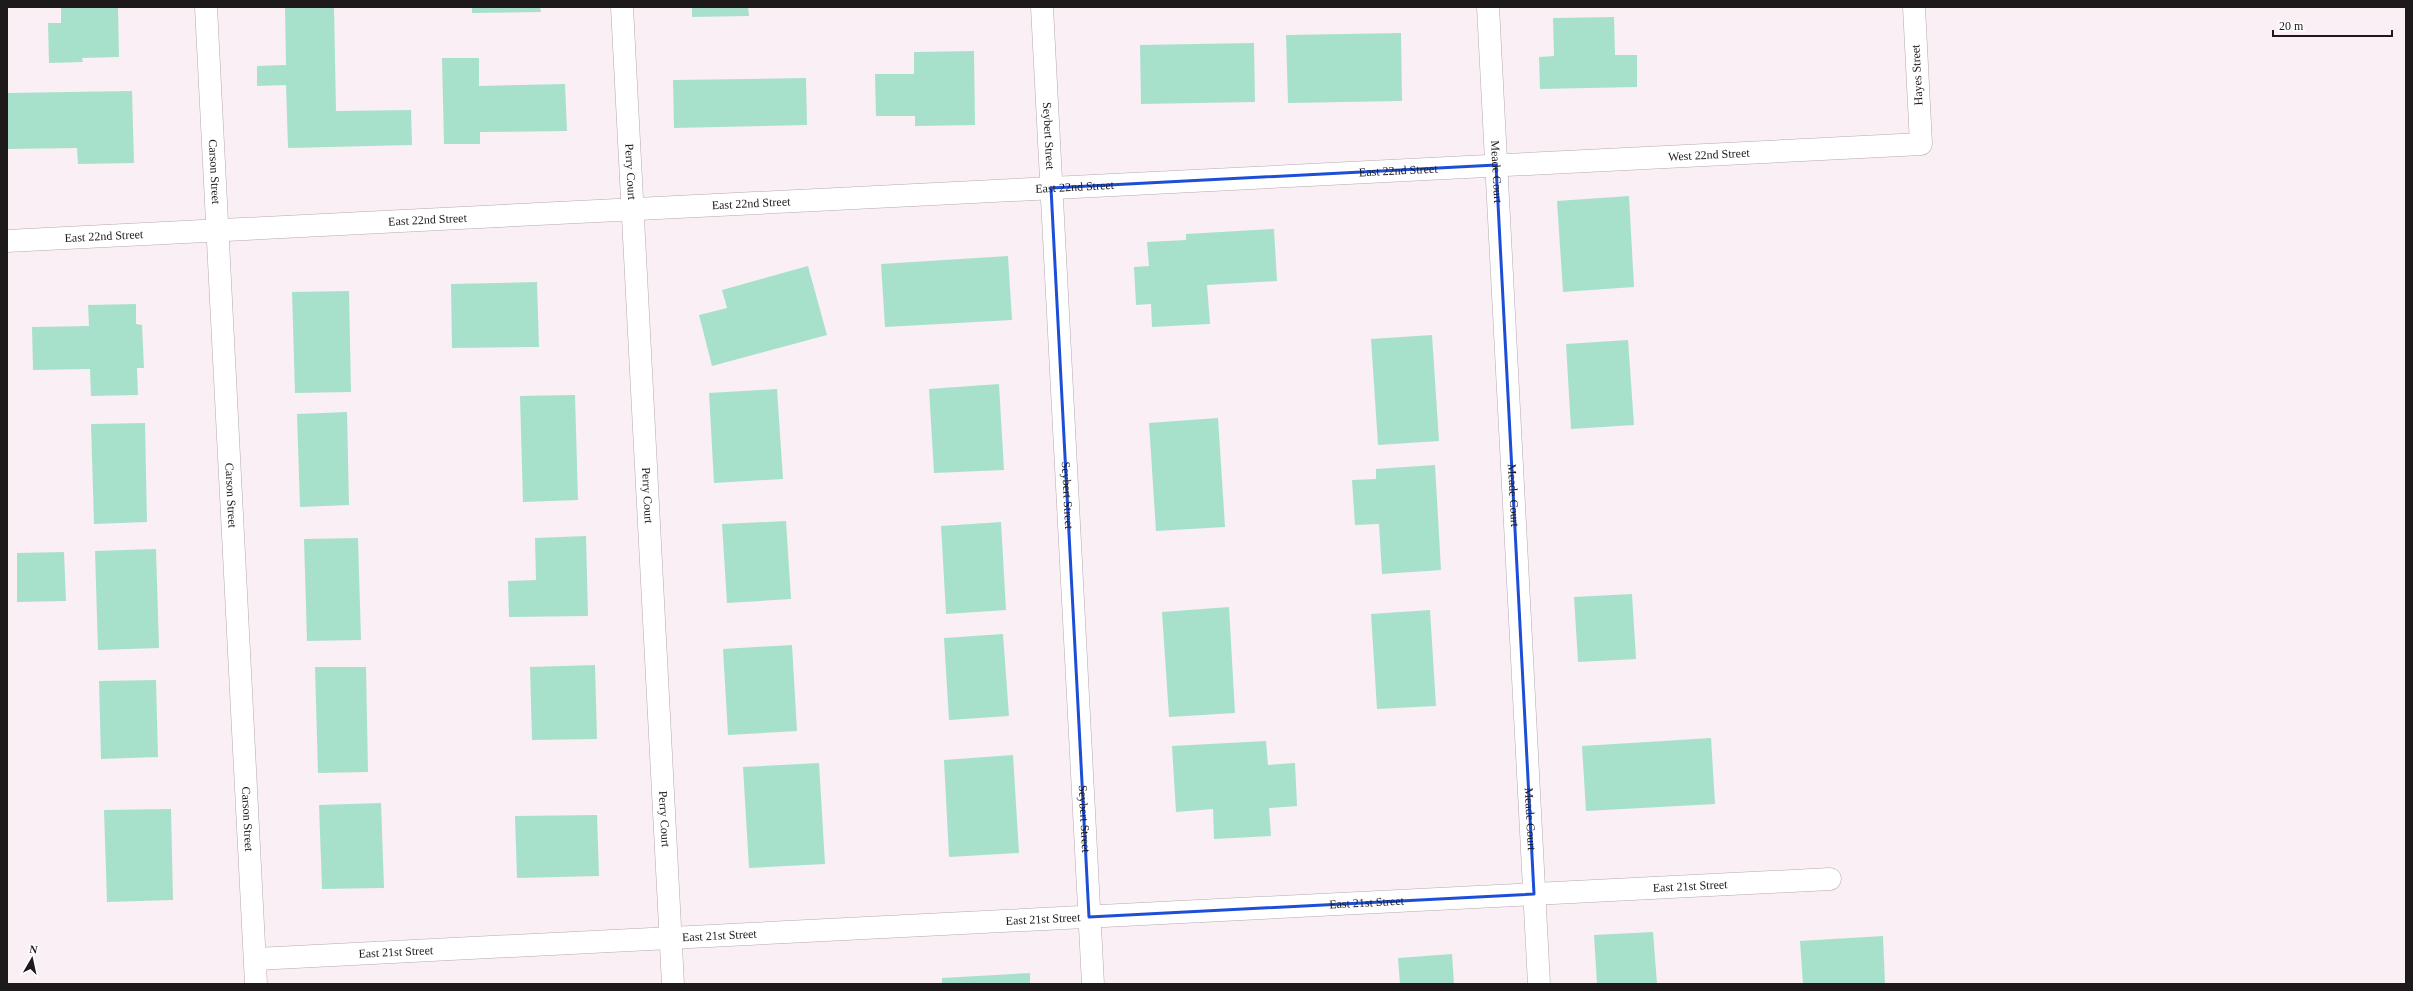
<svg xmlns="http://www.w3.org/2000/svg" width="2413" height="991" font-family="Georgia,serif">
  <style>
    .building { fill: #a8e1cb }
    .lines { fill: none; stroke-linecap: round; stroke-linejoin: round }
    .minor-casing { stroke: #b4a9af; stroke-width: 23 }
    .minor { stroke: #fff; stroke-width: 22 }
    .marked { fill: none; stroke: #1d4ed8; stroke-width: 3; stroke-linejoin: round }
    .labels { text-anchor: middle; stroke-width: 3; stroke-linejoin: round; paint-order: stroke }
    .street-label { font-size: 12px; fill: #1e1a1c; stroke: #fff }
  </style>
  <rect width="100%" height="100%" fill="#faeff5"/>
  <path class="building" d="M61,7H118L119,57L82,58L83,62L49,63L48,23H61Z
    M334,7L336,111L411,110L412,145L288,148L286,85L257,86V66L286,65L285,8Z
    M472,7H540L541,12L472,13Z
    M692,7H748L749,16L692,17Z
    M1614,17L1615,55H1637V87L1540,89L1539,57L1554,56L1553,18Z
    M1401,33L1402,101L1288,103L1286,35Z
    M1254,43L1255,102L1141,104L1140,45Z
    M974,51L975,125L915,126V116H876L875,74H914V52Z
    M442,58H479V86L565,84L567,131L480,132V144H444Z
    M806,78L807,125L674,128L673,80Z
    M132,91L134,163L78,164L77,148L7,149V93Z
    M1629,196L1634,287L1563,292L1557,201Z
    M1274,229L1277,281L1207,285L1210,324L1152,327L1151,304L1136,305L1134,267L1149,266L1147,242L1186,240V234Z
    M1008,256L1012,320L885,327L881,264Z
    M808,266L827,335L712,366L699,315L727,308L722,290Z
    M537,282L539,347L452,348L451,284Z
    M349,291L351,392L295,393L292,292Z
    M136,304V324L142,325L144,368H137L138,395L91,396L90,369L33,370L32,327L89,326L88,305Z
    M1432,335L1439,441L1378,445L1371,339Z
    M1628,340L1634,425L1571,429L1566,344Z
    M999,384L1004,470L934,473L929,389Z
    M777,389L783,479L714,483L709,393Z
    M575,395L578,500L523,502L520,396Z
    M347,412L349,505L300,507L297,414Z
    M1218,418L1225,527L1156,531L1149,423Z
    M145,423L147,522L94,524L91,424Z
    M1435,465L1441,570L1382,574L1379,524L1355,525L1352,480L1376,479V469Z
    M786,521L791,599L727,603L722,524Z
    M1001,522L1006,610L946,614L941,526Z
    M586,536L588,616L509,617L508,581L536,580L535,538Z
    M358,538L361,640L307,641L304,539Z
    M156,549L159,648L98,650L95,551Z
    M64,552L66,601L17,602V553Z
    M1632,594L1636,659L1578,662L1574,597Z
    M1229,607L1235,713L1169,717L1162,612Z
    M1430,610L1436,706L1377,709L1371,614Z
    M1003,634L1009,716L949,720L944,638Z
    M792,645L797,731L728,735L723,649Z
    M595,665L597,739L532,740L530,667Z
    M315,667H366L368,772L318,773Z
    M156,680L158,757L101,759L99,681Z
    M1711,738L1715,804L1586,811L1582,746Z
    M1266,741L1268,765L1295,763L1297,806L1269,808L1271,836L1214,839L1213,809L1176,812L1172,746Z
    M1013,755L1019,853L949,857L944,760Z
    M819,763L825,864L749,868L743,767Z
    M381,803L384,888L322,889L319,805Z
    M171,809L173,900L107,902L104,810Z
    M597,815L599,876L517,878L515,816Z
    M1653,932L1657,984H1597L1594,935Z
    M1883,936L1885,984H1803L1800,941Z
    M1452,954L1454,984H1400L1398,958Z
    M1030,973V984H942V978Z"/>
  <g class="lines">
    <defs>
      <g id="minor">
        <path id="s1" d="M206,7L256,984"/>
        <path id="s2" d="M622,7L673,984"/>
        <path id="s3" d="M1042,7L1093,984"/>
        <path id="s4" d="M1488,7L1539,984"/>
        <path id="s5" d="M7,241L1921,144L1914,7"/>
        <path id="s6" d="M256,959L1830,879"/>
      </g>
    </defs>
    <use href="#minor" class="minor-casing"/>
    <use href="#minor" class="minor"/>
  </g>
  <path class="marked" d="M1496,165L1534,894L1089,917L1051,188Z"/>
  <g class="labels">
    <g class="street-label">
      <text transform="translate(1917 75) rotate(-93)" y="4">Hayes Street</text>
      <text dy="4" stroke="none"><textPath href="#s3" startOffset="129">Seybert Street</textPath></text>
      <text dy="4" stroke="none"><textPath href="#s5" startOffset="1704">West 22nd Street</textPath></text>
      <text dy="4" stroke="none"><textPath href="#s5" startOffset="1393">East 22nd Street</textPath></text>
      <text dy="4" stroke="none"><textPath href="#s1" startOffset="165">Carson Street</textPath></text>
      <text dy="4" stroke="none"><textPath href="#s2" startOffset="165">Perry Court</textPath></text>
      <text dy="4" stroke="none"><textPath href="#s4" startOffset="165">Meade Court</textPath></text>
      <text dy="4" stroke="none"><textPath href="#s5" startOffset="1069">East 22nd Street</textPath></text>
      <text dy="4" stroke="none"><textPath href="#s5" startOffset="745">East 22nd Street</textPath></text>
      <text dy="4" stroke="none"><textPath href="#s5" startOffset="421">East 22nd Street</textPath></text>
      <text dy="4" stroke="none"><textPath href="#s5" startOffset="97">East 22nd Street</textPath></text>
      <text dy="4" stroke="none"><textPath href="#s1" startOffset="489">Carson Street</textPath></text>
      <text dy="4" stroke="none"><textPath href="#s2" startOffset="489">Perry Court</textPath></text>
      <text dy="4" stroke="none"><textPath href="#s3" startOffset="489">Seybert Street</textPath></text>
      <text dy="4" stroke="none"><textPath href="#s4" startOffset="489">Meade Court</textPath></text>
      <text dy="4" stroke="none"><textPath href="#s1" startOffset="813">Carson Street</textPath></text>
      <text dy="4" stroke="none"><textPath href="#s2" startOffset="813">Perry Court</textPath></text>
      <text dy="4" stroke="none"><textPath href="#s3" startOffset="813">Seybert Street</textPath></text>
      <text dy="4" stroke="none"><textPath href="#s4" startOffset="813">Meade Court</textPath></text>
      <text dy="4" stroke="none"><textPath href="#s6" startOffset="1436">East 21st Street</textPath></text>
      <text dy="4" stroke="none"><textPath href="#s6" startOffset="1112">East 21st Street</textPath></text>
      <text dy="4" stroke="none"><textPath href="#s6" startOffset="788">East 21st Street</textPath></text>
      <text dy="4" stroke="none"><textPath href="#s6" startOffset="464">East 21st Street</textPath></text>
      <text dy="4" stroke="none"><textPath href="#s6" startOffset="140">East 21st Street</textPath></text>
    </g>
  </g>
  <rect width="2413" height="991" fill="none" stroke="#1e1a1c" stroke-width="16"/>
  <g transform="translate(32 959) rotate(9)" stroke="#ffffff" stroke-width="3" paint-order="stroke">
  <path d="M0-3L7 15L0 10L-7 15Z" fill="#1e1a1c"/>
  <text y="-6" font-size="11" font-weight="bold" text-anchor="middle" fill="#1e1a1c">N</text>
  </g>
  <path d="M2273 30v6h119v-6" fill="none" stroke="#1e1a1c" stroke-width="2"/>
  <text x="2279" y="30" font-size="12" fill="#1e1a1c" stroke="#ffffff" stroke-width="3" paint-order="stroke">20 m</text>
</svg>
